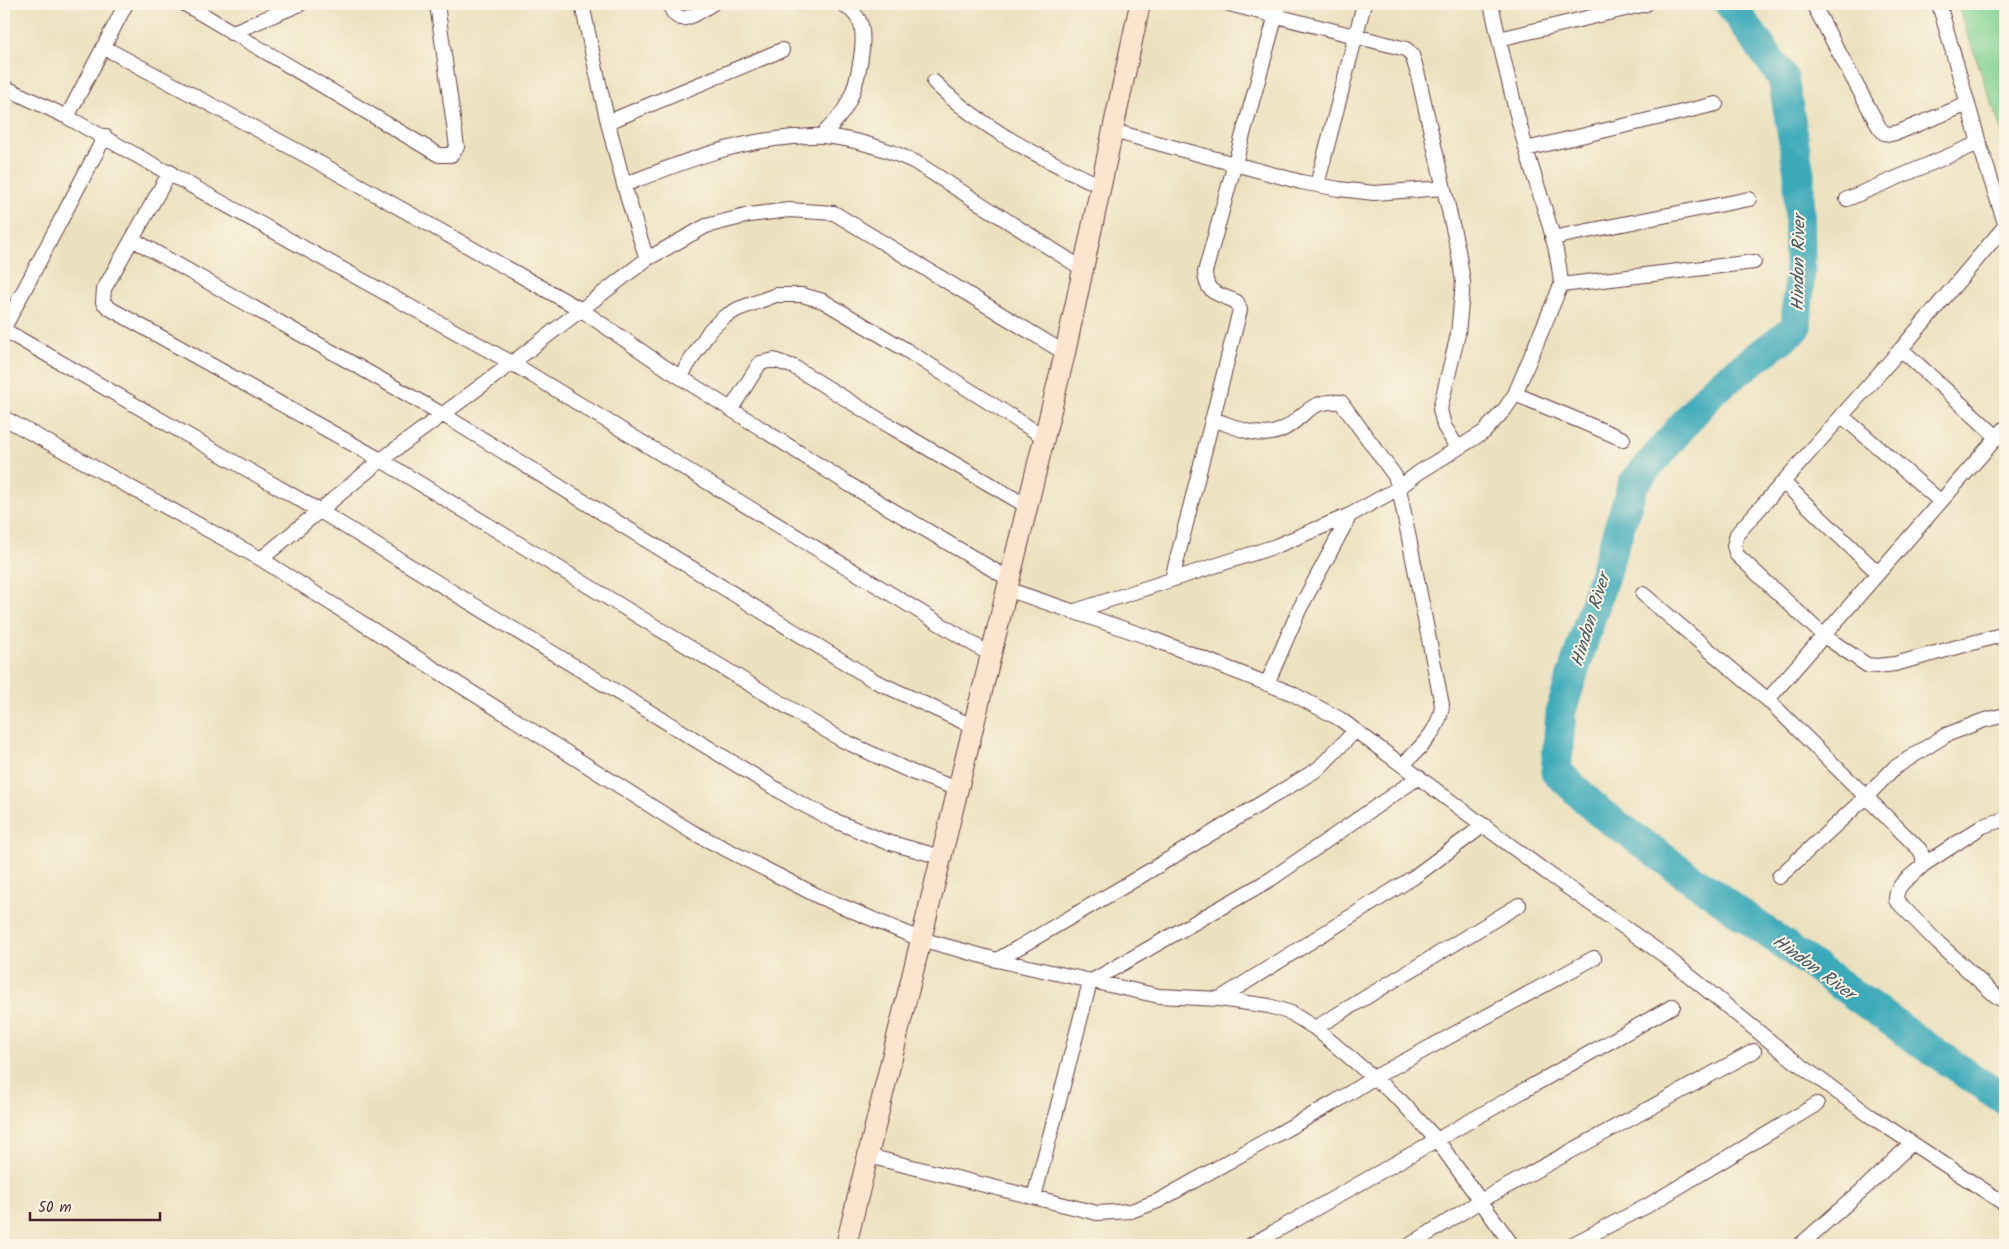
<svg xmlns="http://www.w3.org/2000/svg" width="2009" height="1249" font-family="Kalam,sans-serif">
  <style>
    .green { fill: #7fd091; stroke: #64785e }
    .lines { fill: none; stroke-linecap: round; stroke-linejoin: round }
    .river { stroke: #3caaba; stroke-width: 31 }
    .street-casing { stroke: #623c41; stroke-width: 16 }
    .secondary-casing { stroke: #623c41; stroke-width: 22 }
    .street { stroke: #fff; stroke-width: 14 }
    .secondary { stroke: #fce5cf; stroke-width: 20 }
    .labels { text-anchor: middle; stroke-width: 4; stroke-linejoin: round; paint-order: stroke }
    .water-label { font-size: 18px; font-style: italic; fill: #445764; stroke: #fcf5e5 }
  </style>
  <rect width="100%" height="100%" fill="#fcf5e5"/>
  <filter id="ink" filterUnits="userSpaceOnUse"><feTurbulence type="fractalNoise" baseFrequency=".02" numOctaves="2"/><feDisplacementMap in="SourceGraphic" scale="10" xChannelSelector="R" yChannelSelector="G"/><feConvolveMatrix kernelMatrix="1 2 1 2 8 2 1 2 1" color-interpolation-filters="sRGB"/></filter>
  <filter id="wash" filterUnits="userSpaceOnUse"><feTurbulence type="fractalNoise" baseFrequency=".0096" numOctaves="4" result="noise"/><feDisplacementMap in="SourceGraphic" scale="20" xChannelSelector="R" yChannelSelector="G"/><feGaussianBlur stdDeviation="1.12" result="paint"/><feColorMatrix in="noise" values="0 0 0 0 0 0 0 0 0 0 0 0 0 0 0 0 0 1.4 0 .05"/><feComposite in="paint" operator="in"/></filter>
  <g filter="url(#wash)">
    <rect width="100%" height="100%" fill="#ece1bf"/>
    <path class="green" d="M1957,4H2005V141Z"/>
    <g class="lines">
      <path class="river" d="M1730,4L1783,78L1799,173L1800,267L1796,328L1713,390L1633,484L1561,711L1556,771L1599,812L1927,1047L2005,1100"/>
    </g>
  </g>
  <g filter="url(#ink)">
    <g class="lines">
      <defs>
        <path id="street" d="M126,4L67,117L512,363L991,655
          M185,4L439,155H451L457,147L437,4
          M582,4C600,90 618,175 647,259
          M669,4C679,31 696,13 712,4
          M1229,4L1406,49L1412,55L1417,71L1458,250L1463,282L1458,334L1440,409L1444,426L1457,447
          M1813,4L1879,127L1884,133L1891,134L1899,132L1968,104
          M1939,4L1979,143L2005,223
          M231,33L300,4
          M1499,39L1646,4
          M103,47L307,156L580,309L666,368L850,485L1009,579
          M934,82C982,129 1041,158 1101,186
          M4,87L67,117
          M608,122L782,50
          M1113,131L1301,182L1339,189L1374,193L1444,188
          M821,136C831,126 842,116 848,103C857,85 870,33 857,17C854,12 848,8 843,4
          M1526,149L1716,104
          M170,172L104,289L103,302L109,308L381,460L842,740L914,773L958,789
          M624,185C680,163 731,142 793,137C803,137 813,135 823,136C856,139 885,148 915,162L1083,269
          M1317,185L1364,4
          M1847,199L1979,143
          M2005,226L1901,349L1737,534L1734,546L1737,555L1824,636L1867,665L1877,666L1895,664L2005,634
          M1552,238L1749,199
          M132,239L442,414L873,680L972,726
          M1561,285L1754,262
          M4,328L105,136
          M4,330L318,510L796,801L833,820L884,841L941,857
          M1901,349L1997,437
          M1065,353L834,213L789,210L749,215L706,226L647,259L512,363L381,460L261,559L692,832L820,897L920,939L997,960L1159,996L1219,999L1269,1006L1291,1013L1315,1028L1400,1100L1437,1140L1512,1245
          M680,377L710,330L724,317L738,309L776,295H802L823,301L906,350L1044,437
          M1515,394L1623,439
          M731,409L760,363L774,360L794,367L888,425L1027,506
          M1842,416L1940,501
          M4,418L261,559
          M1212,419C1229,424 1253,437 1272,433C1301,427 1304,398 1341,402L1395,476L1399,488L1442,705C1440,731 1420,747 1403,765
          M2005,428L1771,696L1769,701L1920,850L1923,857V865C1912,877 1896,882 1896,900L1937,942L1995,995L2005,1002
          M1783,482L1878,573
          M1172,579L1240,310L1237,302C1218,293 1206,295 1205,272L1279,4
          M1007,589L1148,637L1291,693L1340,719L1546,872L1665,956L1792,1059L1869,1115L2005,1204
          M1643,594L1769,701
          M1072,612L1276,546L1350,515L1399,488L1418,473L1484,432L1505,409L1515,394L1561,285C1558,240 1539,195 1527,152C1513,103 1502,53 1491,4
          M1267,684L1299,610L1350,515
          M1923,865L1983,826L2005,819
          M1779,877L1866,797L1894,768L1946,735L1982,721L2005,715
          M997,960L1126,885L1318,769L1355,731
          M1219,999L1414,877L1484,825
          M1315,1028L1519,905
          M868,1156L1097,1213L1131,1211L1158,1201L1335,1102L1375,1077L1594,958
          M1034,1197L1090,982L1271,879L1419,777
          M1251,1245L1673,1006
          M1410,1245L1480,1201L1754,1051
          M1571,1245L1647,1206L1817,1104
          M1800,1245L1868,1185L1912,1143"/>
        <path id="secondary" d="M846,1245L1065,353L1140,4"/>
      </defs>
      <use href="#street" class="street-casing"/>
      <use href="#secondary" class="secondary-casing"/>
      <use href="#street" class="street"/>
      <use href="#secondary" class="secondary"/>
    </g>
  </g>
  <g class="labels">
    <g class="water-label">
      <text transform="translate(1798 263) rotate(-89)" y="6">Hindon River</text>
      <text transform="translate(1590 620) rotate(-73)" y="6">Hindon River</text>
      <text transform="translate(1814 967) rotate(36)" y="6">Hindon River</text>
    </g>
  </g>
  <rect width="2009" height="1249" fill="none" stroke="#fcf5e5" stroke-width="20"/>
  <path d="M30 1212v8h130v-8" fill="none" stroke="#4a1f2b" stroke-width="2.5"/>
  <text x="38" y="1212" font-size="15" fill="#4a1f2b" stroke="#fcf5e5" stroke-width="4" paint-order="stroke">50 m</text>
</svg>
